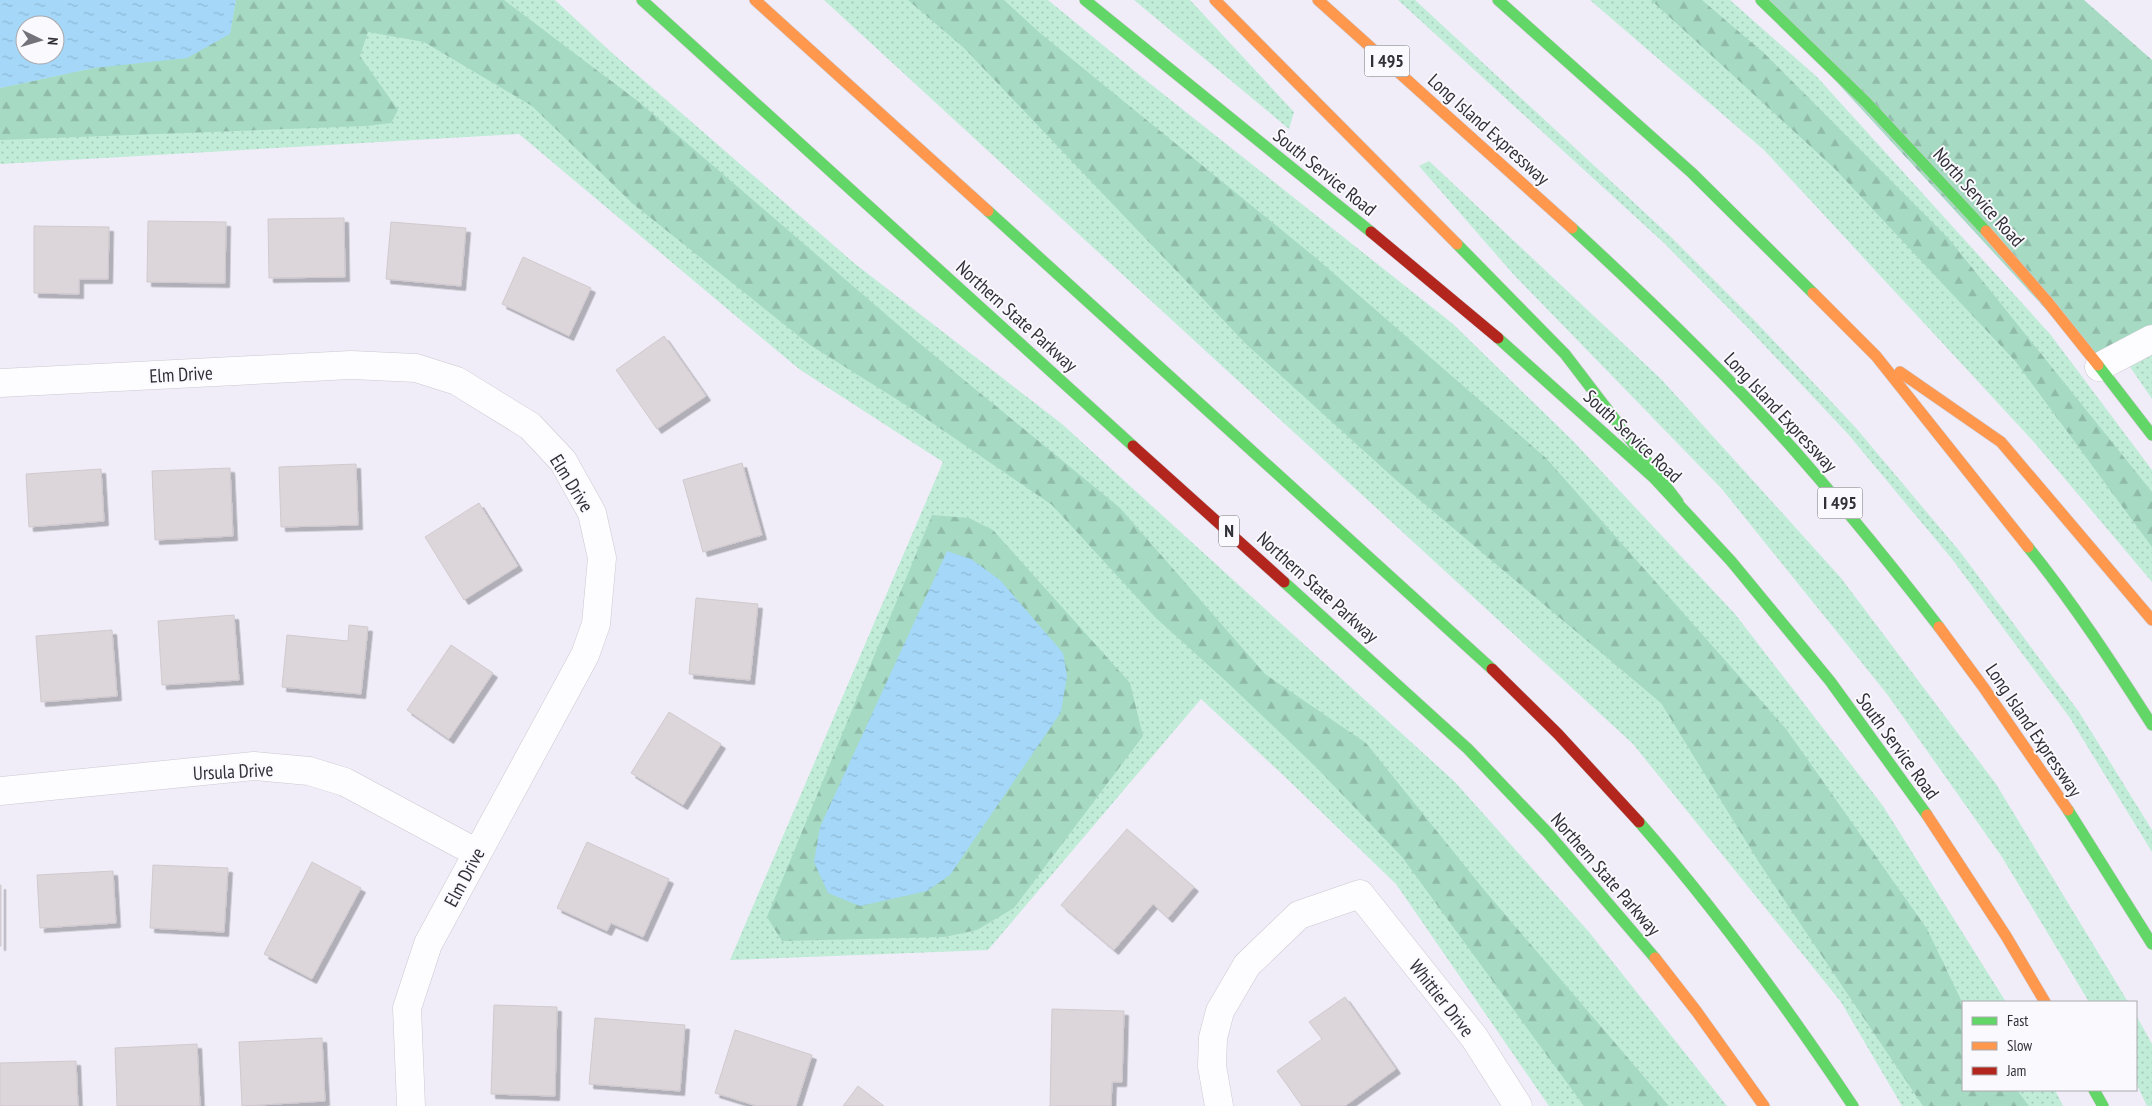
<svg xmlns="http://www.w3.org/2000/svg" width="2152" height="1106" font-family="'PT Sans Narrow',sans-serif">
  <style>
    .green { fill: url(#green-dots); fill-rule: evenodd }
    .forest { fill: url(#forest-firs) }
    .water { fill: url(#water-ripples); fill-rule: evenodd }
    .building { fill: #dcd6db; stroke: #d0c9ce; filter: url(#shadow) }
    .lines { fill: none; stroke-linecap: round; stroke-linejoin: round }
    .street-casing { stroke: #ccc9d2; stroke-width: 29 }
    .fast-casing { stroke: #ccc9d2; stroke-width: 12 }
    .slow-casing { stroke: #ccc9d2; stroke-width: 12 }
    .jam-casing { stroke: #ccc9d2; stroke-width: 12 }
    .street { stroke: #fdfcfe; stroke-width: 28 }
    .fast { stroke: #63d668; stroke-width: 11 }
    .slow { stroke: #ff974d; stroke-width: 11 }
    .jam { stroke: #b3261e; stroke-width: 11 }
    .labels { text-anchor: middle; stroke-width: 4; stroke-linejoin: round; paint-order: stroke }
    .shield { fill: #faf9fd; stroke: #6e6c72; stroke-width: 1 }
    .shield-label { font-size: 18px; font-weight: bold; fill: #323037 }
    .street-label { font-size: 19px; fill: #323037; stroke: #faf9fd }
  </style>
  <defs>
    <pattern id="green-dots" width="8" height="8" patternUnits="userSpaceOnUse" patternTransform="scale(1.25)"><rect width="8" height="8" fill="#c0ecd8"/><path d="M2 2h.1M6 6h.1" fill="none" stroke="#a5cbba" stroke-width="1.8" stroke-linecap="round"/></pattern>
    <pattern id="forest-firs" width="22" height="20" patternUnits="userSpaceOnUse" patternTransform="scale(1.25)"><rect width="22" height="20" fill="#a6dac3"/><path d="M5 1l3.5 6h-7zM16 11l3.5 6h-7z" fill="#8fbba8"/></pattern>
    <pattern id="water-ripples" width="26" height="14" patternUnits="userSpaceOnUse" patternTransform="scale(1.25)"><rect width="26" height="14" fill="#a4d7f8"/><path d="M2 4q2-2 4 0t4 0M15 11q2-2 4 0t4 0" fill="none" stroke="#8eb9d5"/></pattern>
    <filter id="shadow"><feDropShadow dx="4.5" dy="4.5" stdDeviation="0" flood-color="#0004"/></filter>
  </defs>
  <rect width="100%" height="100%" fill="#f0edf8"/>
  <path class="green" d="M0,0H555L611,52L854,263L1062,424L1455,782L1589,932L1727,1106H1549L1396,884L1282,774L1201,699L988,950L730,960L943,462L799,369L519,134L0,164ZM25,25H55V55H25Z
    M824,0H1048L1143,78L1453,324L1574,442L1735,614L1883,806L2006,1002H1963V1090H2055L2063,1106H1902L1841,1002L1633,744Z
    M1134,0H1190L1294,112L1289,129Z
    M1398,0H1415L1669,235L1755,321L1856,428L1961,553L2079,712L2152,830V852L2070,718L1952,559L1848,434L1749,329L1664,243Z
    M1590,0H1730L1817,77L2050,334L2152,470V582L2033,441L1764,150Z
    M1429,161L1662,380L1841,578L1996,784L2128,1002H2089L2002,857L1887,694L1721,488L1514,275L1419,166Z
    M2152,351V399L2128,364Z
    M2136,1015L2152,1044V1106H2147L2136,1083Z"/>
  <path class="forest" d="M236,0H504L639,102L918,342L1120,508L1265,674L1366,743L1485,891L1669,1106H1584L1402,857L1316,767L1228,683L1156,618L1052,505L909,407L810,345L632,203L532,106L424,42L368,32L360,56L398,110L391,123L367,126L0,140V88L94,68L230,34Z
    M908,0H1004L1040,33L1316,258L1546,458L1786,729L1927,929L1963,1004V1090H2017L2029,1106H1923L1760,864L1661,703L1396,480L1246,344L964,48Z
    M1651,0H1702L1765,54L1949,239L2152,492V547L2016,362L1835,169Z
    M1761,0H2084L2152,60V339L2099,367Z
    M932,515L969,518L993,530L1130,683L1143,736L1014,908L977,930L945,937L782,941L767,917Z"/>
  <path class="water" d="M0,0H236L230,34L187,58L94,68L0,88ZM25,25H55V55H25Z
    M947,551L971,559L1000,580L1063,653L1067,676L1061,712L950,875L927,891L860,906L828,893L814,862L820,827Z"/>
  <path class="building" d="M344,218L345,277L269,278L268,219Z
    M148,221L226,222L225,283L147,282Z
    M391,222L466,228L461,286L386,279Z
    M34,226L109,227L108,279H79V294L34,293Z
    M523,257L591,288L569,336L502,304Z
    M664,336L706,396L657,429L616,370Z
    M742,463L762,535L703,552L683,480Z
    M356,464L358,525L281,527L279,467Z
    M230,468L233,536L155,540L152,471Z
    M101,469L104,521L29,527L26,474Z
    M479,503L518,566L464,600L425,537Z
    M696,598L758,604L750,680L689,674Z
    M234,615L239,680L162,685L158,621Z
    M349,625L368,627L361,694L282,687L287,635L348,641Z
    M112,630L117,696L41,702L36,636Z
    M451,645L493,673L449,739L407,710Z
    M669,712L721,744L683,805L631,773Z
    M1127,829L1194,887L1168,918L1153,904L1114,950L1061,905Z
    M587,842L669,879L643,937L611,923L607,931L557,908Z
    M312,862L361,888L312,979L264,954Z
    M153,865L228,868L224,932L150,928Z
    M113,871L116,923L40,928L37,875Z
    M0,885H1V946H0Z
    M1345,997L1396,1069L1345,1106H1302L1277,1071L1322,1039L1309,1022Z
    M494,1005L557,1007L555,1096L491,1094Z
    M1052,1009L1124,1011L1122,1082H1112L1111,1106H1050Z
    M595,1018L685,1025L680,1091L589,1084Z
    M735,1030L812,1055L796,1106H757L715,1093Z
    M322,1038L325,1101L242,1106L239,1042Z
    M197,1044L200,1106H117L115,1048Z
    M76,1061L78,1106H0V1063Z
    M858,1086L884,1106H843Z"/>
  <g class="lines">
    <defs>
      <path id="street" d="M2099,367L2152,339
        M0,383L351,365L416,368L457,381L530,426L563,461L592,513L602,558L596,624L585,655L428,944L407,1008L411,1106
        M0,791L254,766L309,771L345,782L477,853
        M1219,1106L1212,1066L1213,1038L1220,1011L1247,965L1299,915L1360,894L1474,1037L1518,1106"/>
      <path id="fast" d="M642,0L1133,446
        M1085,0L1371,232
        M1498,0L1692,173L1813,293
        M1761,0L1866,102L1986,231
        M988,211L1492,669
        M1572,228C1649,299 1725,372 1795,451C1845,508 1893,567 1939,627
        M1457,244L1565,354L1678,502
        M1498,338L1654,478L1731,561L1830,681L1927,815
        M2098,365L2152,435
        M2028,547C2074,604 2113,664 2152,725
        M1284,582L1468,749L1548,833L1655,958
        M2068,810L2152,944
        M1639,822C1718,912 1787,1007 1853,1106
        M2094,1090L2103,1106"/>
      <path id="slow" d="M755,0L988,211
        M1215,0L1457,244
        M1318,0L1572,228
        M1986,231L2046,300L2098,365
        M1813,293L1876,356L2028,547
        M1900,372L2001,442L2152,620
        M1939,627L1984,688L2068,810
        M1927,815L2006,936L2045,1002
        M1655,958L1697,1012L1764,1106"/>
      <path id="jam" d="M1371,232L1498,338
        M1133,446L1284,582
        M1492,669L1558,734L1639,822"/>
    </defs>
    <use href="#street" class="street-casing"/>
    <use href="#fast" class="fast-casing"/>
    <use href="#slow" class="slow-casing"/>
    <use href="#jam" class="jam-casing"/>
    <use href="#street" class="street"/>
    <use href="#fast" class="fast"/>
    <use href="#slow" class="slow"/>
    <use href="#jam" class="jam"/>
  </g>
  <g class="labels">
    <g class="shield">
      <rect x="1364.5" y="45.5" width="45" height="31" rx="4"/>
      <rect x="1817.5" y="487.5" width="45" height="31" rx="4"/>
      <rect x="1219" y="515.5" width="20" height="31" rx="4"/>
    </g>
    <g class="shield-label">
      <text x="1387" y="67">I 495</text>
      <text x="1840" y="509">I 495</text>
      <text x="1229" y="537">N</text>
    </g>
    <g class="street-label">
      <text transform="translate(1489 129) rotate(42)" y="7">Long Island Expressway</text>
      <text transform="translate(1325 172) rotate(39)" y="7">South Service Road</text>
      <text transform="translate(1979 197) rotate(48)" y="7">North Service Road</text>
      <text transform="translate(1017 316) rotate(42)" y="7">Northern State Parkway</text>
      <text transform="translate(181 374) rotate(-3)" y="7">Elm Drive</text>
      <text transform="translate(1781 412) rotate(47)" y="7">Long Island Expressway</text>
      <text transform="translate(1633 436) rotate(43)" y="7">South Service Road</text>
      <text transform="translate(572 483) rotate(58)" y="7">Elm Drive</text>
      <text transform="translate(1318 587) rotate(42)" y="7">Northern State Parkway</text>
      <text transform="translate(2034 730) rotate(56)" y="7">Long Island Expressway</text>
      <text transform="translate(1898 746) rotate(54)" y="7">South Service Road</text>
      <text transform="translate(233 771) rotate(-3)" y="7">Ursula Drive</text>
      <text transform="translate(1606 874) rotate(49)" y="7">Northern State Parkway</text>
      <text transform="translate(464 877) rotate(-62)" y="7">Elm Drive</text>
      <text transform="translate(1442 998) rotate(52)" y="7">Whittier Drive</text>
    </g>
  </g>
  <rect x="1962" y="1001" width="175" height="90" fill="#faf9fd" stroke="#aaa9ae"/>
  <rect x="1972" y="1017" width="25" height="8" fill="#63d668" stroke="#aaa9ae"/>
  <text x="2007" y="1026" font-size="15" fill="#323037">Fast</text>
  <rect x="1972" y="1042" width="25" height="8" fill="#ff974d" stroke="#aaa9ae"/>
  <text x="2007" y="1051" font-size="15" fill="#323037">Slow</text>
  <rect x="1972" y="1067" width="25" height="8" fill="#b3261e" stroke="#aaa9ae"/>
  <text x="2007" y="1076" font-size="15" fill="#323037">Jam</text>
  <g transform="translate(40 40) rotate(95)"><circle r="24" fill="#faf9fd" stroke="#aaa9ae"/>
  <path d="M0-4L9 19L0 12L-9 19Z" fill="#74727b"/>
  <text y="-8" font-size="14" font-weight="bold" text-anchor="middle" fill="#323037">N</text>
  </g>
</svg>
